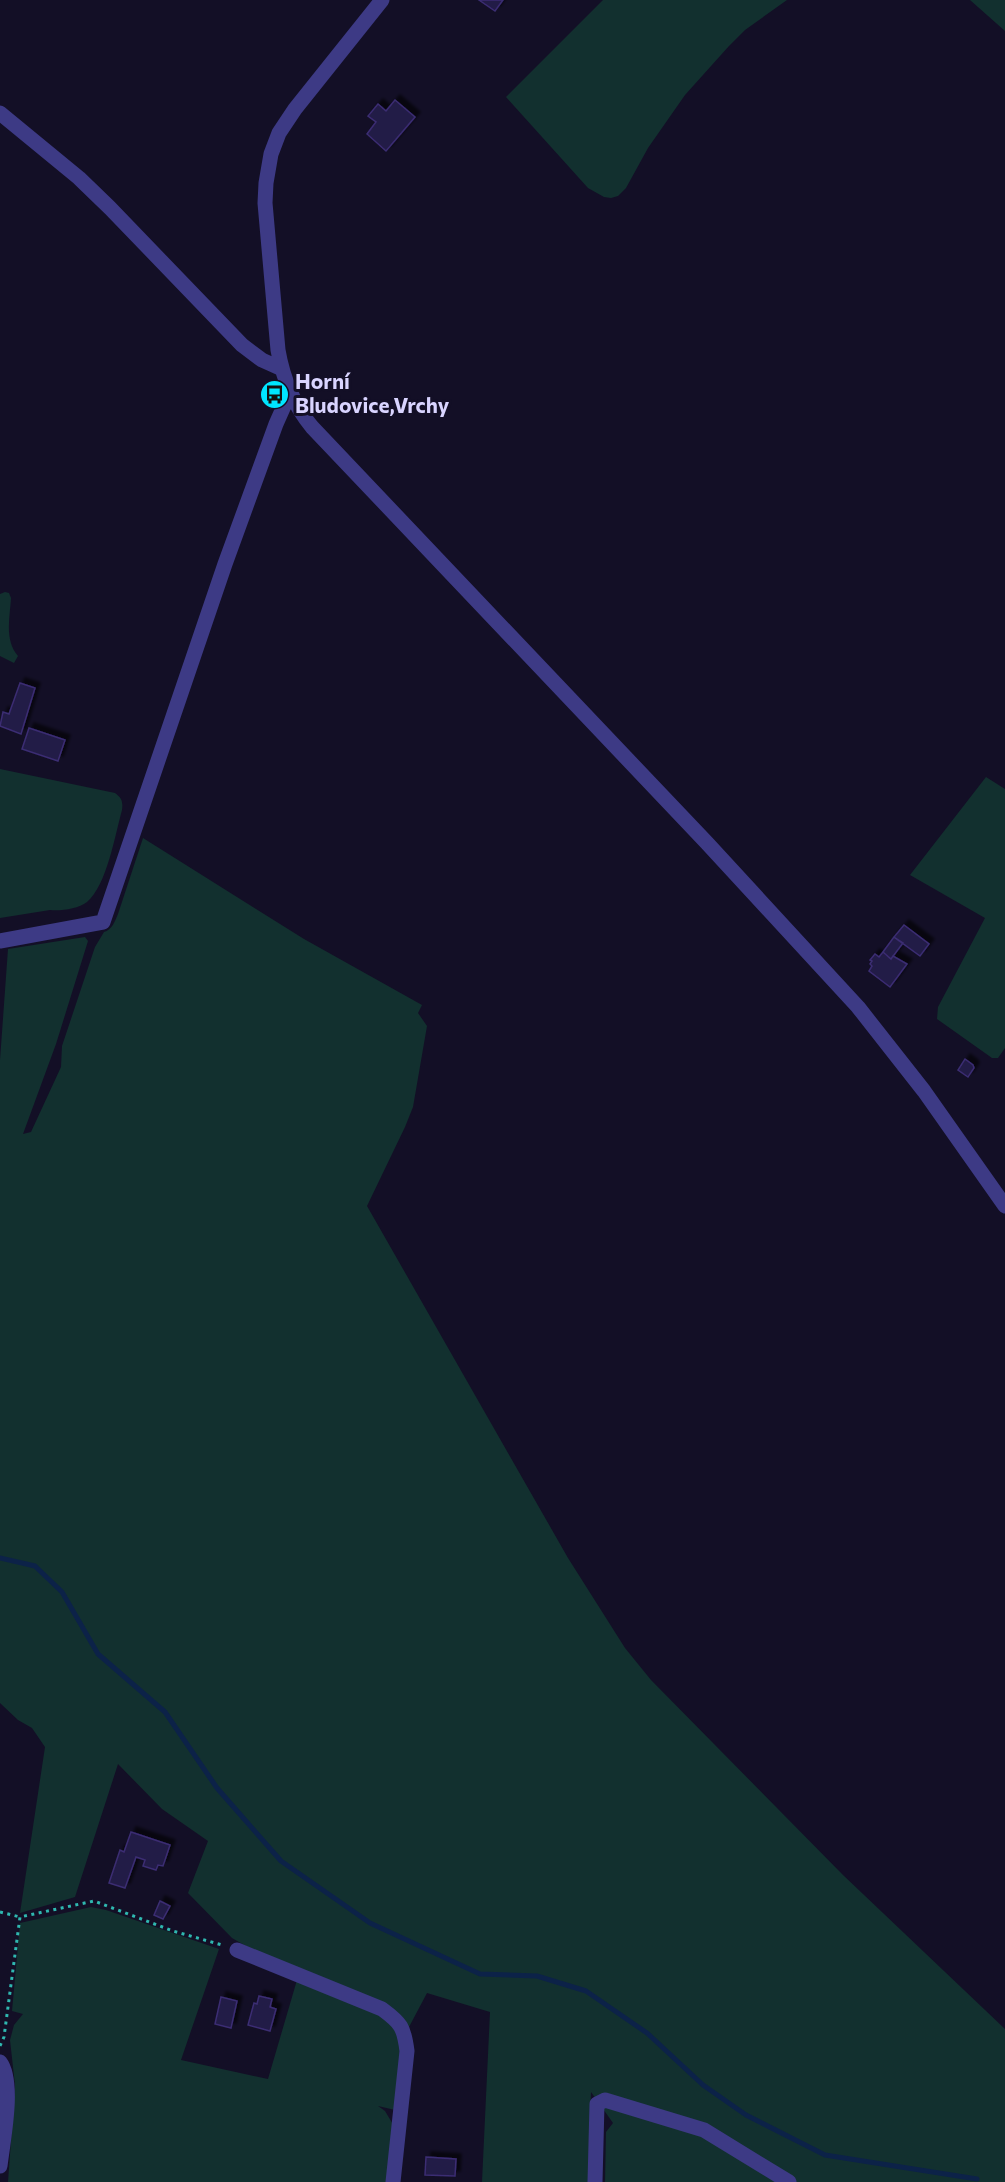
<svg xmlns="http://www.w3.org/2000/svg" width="1005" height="2182" font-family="Commissioner,sans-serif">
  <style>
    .green { fill: #12302f }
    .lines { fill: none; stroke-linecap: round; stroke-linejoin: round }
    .stream { stroke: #0c2248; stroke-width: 5 }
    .building { fill: #241b47; stroke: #3b2d73; stroke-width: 1.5; filter: url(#shadow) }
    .path { stroke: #2fb8b0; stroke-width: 3; stroke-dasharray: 3 4.5; stroke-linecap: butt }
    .minor { stroke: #3d3a85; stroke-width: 15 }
    .labels { text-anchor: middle; stroke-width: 6; stroke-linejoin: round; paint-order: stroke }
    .poi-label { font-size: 21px; font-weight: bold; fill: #d9d4ff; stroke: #130f26; text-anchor: start }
  </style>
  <defs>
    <filter id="shadow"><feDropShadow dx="5" dy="-5" stdDeviation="1.5" flood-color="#0009"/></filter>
  </defs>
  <rect width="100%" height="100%" fill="#130f26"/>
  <path class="green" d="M603,0H787L745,30L729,46L685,95L648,148L626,188L618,196L611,198L604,197L588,188L506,97Z
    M970,0H1005V31Z
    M5,592L9,593L11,598C10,617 4,640 18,656L14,663L0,656V594Z
    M0,769L115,793C122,798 123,802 122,810C115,835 107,885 87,902C78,909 61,911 50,910L0,918Z
    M986,777L1005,789V1048L998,1058H992L937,1019L938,1007L985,918L910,875Z
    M143,838L304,939L422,1005L418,1013L427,1026L413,1107L405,1127L367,1206L568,1558L625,1648L651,1680L843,1875L1005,2029V2182H605L606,2132L613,2123L591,2092L588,2182H482L490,2012L427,1993L409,2027L399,2015L260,1954L232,1938L188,1893L208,1841L162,1809L118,1764L75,1897L20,1913L45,1747L32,1728L18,1720L0,1703V1060L8,949L85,937L88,941L56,1044L23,1134L31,1132L61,1067L62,1046L95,947L104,932C112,930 115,921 118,914Z
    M91,1907L106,1910L219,1949L181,2060L268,2079L297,1980L371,2007L393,2024L401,2042L395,2110L378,2106L385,2111L394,2126L387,2182H8L15,2085L10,2040L14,2025L23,2014L12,2011L20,1923Z"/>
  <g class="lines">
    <path class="stream" d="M0,1558L35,1566L62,1592L98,1654L165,1712L217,1788L281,1861L370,1923L480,1974L537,1976L586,1991L647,2033L703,2085L746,2115L825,2155L977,2179"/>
  </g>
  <path class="building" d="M479,0H503L495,11Z
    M395,100L415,117L386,151L367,134L376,122L368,116L378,104L386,111Z
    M20,683L35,688L21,734L0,726L3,712L9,714Z
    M29,728L65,740L58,761L22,749Z
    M904,925L929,944L920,956L894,937Z
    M894,937L903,943L891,959L883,952Z
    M883,952L891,959L893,956L907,964L890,987L869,971L872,966L870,964L872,961L870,960L875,954L879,957Z
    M965,1059L973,1065L974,1068L968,1077L958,1070Z
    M131,1832L170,1845L163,1866L158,1865L156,1870L143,1866L145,1860L136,1857L125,1888L109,1883L120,1850L124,1852Z
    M160,1901L170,1906L163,1919L154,1915Z
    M259,1996L272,1999L270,2007L276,2009L270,2031L248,2025L254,2003L257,2004Z
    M221,1997L237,2001L231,2028L215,2024Z
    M426,2157L456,2159L455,2176L425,2175Z"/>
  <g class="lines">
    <path class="path" d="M0,1912L20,1917
      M0,2046L4,2037L20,1917L94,1901L173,1931L222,1945"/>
    <path class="minor" d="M382,0L295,109L279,133L271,154L266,183L265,203L278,350C283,379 293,404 312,427L707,843L858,1007L924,1091L1005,1206
      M0,113L79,178L110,208L242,345L262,360L282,369
      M0,941L103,922L225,564L276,424L284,406L291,396
      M237,1950L382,2009C401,2023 404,2027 407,2051L393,2182
      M0,2062C15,2082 3,2140 0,2166
      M595,2182L597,2104L605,2100L704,2130L789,2182"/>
  </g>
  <defs>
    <symbol id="bus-disc" viewBox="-11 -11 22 22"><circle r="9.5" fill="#00e5ff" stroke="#130f26"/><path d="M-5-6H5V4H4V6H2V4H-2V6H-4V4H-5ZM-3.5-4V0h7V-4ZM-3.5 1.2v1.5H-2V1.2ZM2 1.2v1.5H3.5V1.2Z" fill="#111"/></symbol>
  </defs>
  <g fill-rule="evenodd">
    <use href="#bus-disc" x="258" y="378" width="33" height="33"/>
  </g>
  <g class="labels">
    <g class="poi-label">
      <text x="295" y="389">Horní<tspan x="295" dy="24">Bludovice,Vrchy</tspan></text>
    </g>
  </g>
</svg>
